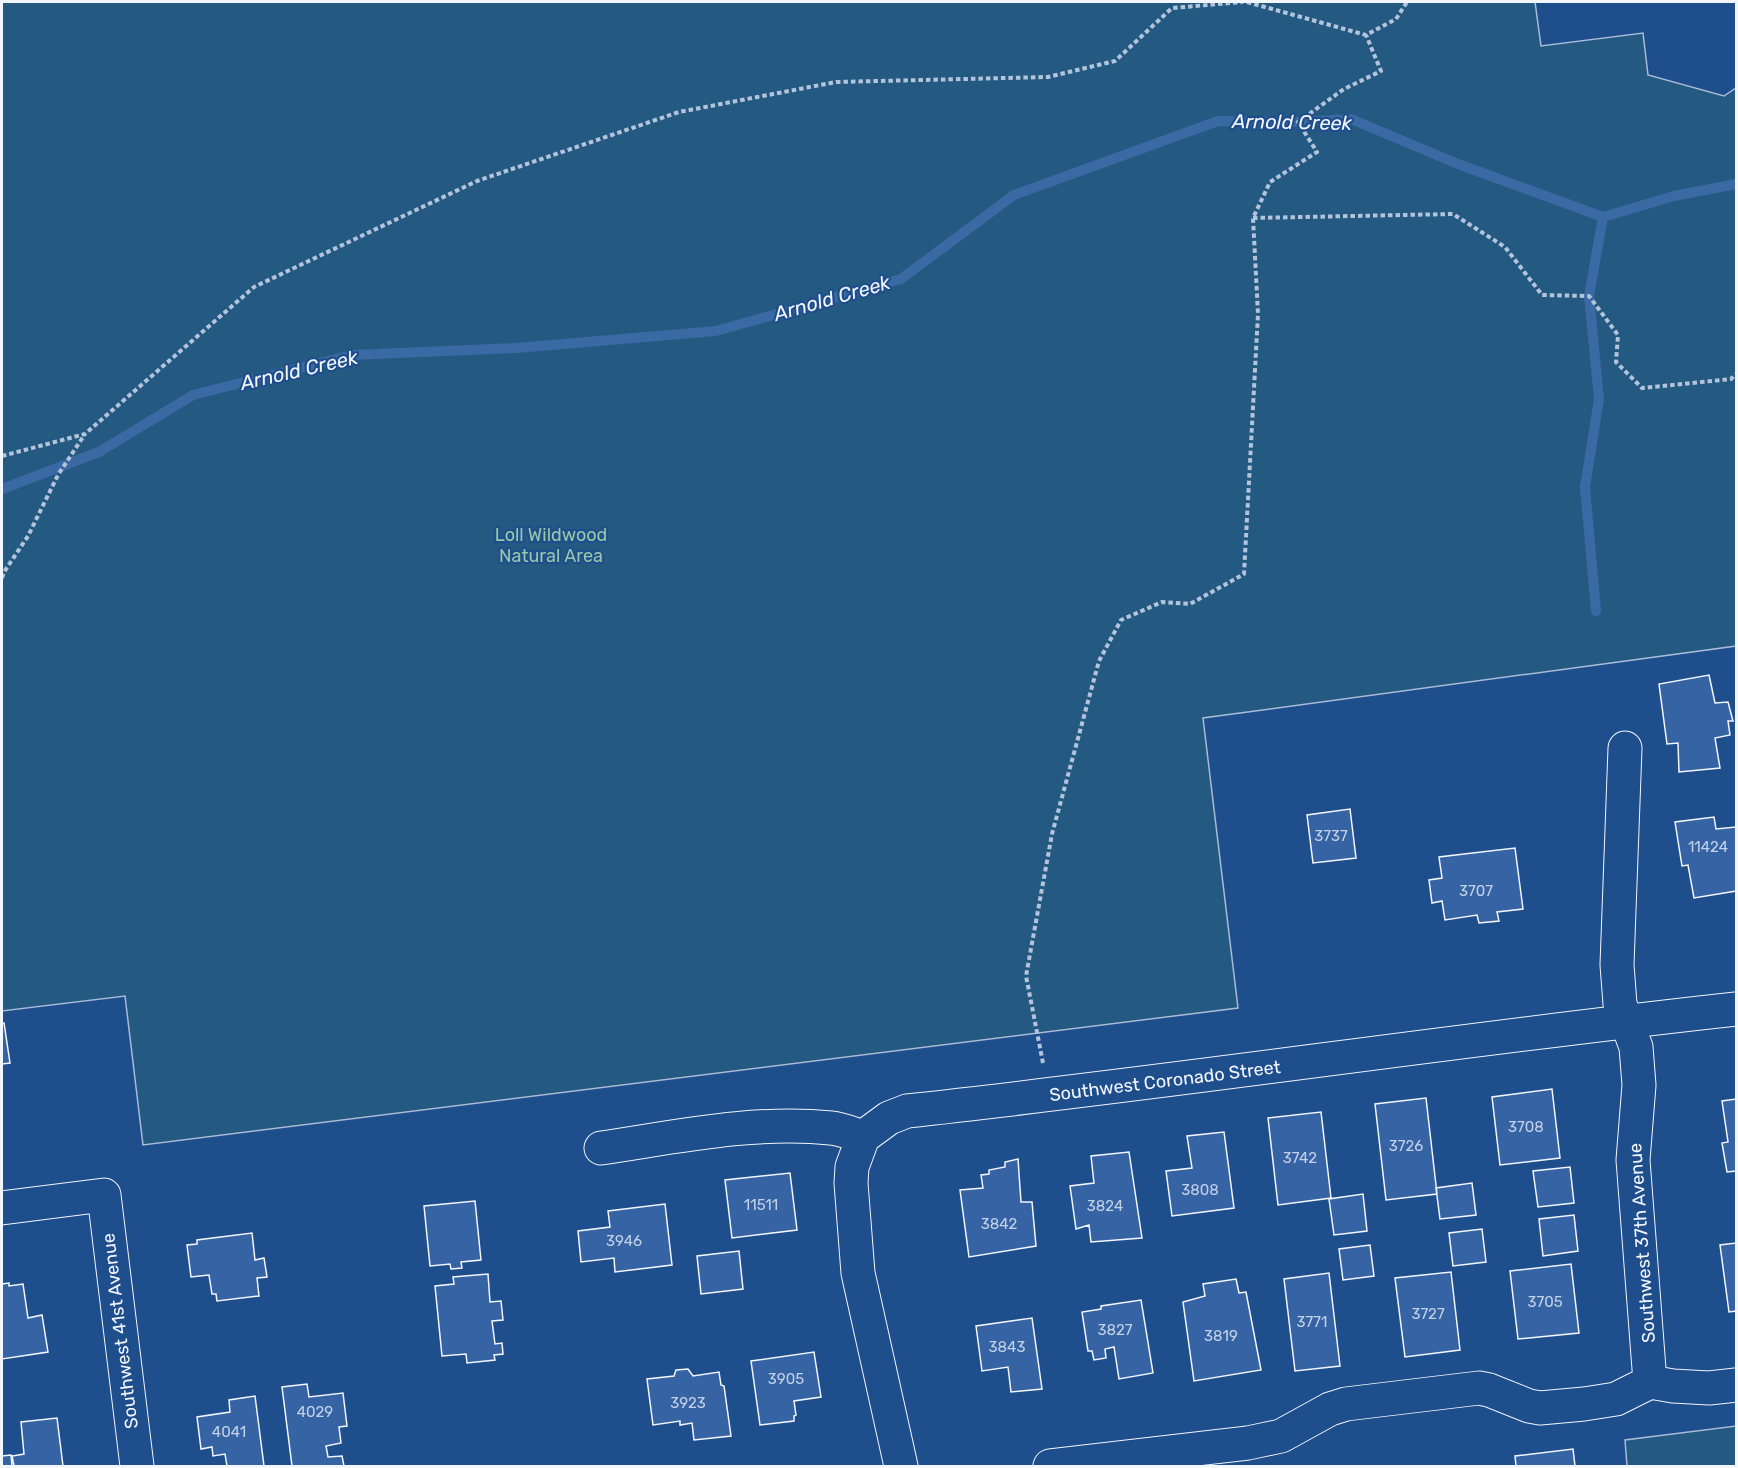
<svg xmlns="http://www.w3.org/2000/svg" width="1738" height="1468" font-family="Rubik,sans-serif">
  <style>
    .green { fill: #245a82; stroke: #a8bbd7; stroke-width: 1.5 }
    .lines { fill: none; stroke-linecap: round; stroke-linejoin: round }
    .stream { stroke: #3b69a3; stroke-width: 10 }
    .building { fill: #3563a3; stroke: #f2f6ff; stroke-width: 1.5 }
    .minor-casing { stroke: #f2f6ff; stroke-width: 35 }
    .path { stroke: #b3c4dc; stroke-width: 4; stroke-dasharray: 4.5 3; stroke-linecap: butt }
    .minor { stroke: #1f4e8c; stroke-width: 33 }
    .labels { text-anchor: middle; stroke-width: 4.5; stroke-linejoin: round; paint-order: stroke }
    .number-label { font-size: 15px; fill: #c3d1e8 }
    .park-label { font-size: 18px; fill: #97c8a6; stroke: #1f4e8c }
    .street-label { font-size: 18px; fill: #f2f6ff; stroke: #1f4e8c }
    .water-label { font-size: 20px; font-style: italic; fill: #f2f6ff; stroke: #1f4e8c }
  </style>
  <rect width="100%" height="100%" fill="#1f4e8c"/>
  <path class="green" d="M2,2H1535L1541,46L1643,33L1648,75L1724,96L1736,88V646L1203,718L1238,1008L143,1145L125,996L2,1011Z
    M1736,1426V1466H1627L1625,1440Z"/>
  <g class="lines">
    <path class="stream" d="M2,489L99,452L193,395L352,355L516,348L716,331L901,279L1014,195L1218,121L1298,122L1351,119L1458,164L1603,217L1674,196L1736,184
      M1596,611L1585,487L1599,399L1589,296L1603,217"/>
  </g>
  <path class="building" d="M1709,675L1715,703L1728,702L1733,721H1728L1730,735L1715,738L1720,768L1679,772L1678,743L1667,744L1659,684Z
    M1350,809L1356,858L1313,863L1307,815Z
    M1714,817L1716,829L1736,827V891L1694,898L1688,865L1682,866L1675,822Z
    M1515,848L1523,909L1497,912L1499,921L1479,923L1477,915L1445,920L1442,901L1432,903L1429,880L1442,878L1439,857Z
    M2,1023H4L10,1063L2,1064Z
    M1552,1089L1560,1158L1500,1165L1492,1097Z
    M1426,1098L1437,1194L1386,1200L1375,1104Z
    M1736,1099V1171L1727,1172L1722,1143L1728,1142L1722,1101Z
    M1321,1112L1331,1198L1278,1205L1268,1118Z
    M1224,1132L1234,1208L1172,1216L1166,1171L1192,1168L1187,1136Z
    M1129,1152L1142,1238L1091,1242L1089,1225L1076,1229L1070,1186L1094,1183L1091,1156Z
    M1018,1159L1021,1202H1032L1036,1246L969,1257L960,1190L983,1188L981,1175L989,1174V1170L1005,1167V1162Z
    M1570,1167L1574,1203L1538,1207L1533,1171Z
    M790,1173L797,1230L732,1238L725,1180Z
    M1472,1183L1476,1215L1440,1219L1436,1188Z
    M1363,1194L1367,1231L1334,1235L1329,1199Z
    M475,1201L481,1260L461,1262L462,1268L451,1269L450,1264L430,1266L424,1206Z
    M665,1204L672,1265L615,1272L614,1258L581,1262L578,1231L610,1227L608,1211Z
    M1574,1215L1578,1251L1543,1256L1539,1219Z
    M1482,1229L1486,1262L1453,1266L1449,1233Z
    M252,1233L255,1260L264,1258L267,1277L257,1278L259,1296L217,1301L216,1294H212L209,1275L191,1277L187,1245L197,1244V1240Z
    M1736,1243V1311L1729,1312L1720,1245Z
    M1370,1245L1374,1276L1343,1280L1339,1249Z
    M739,1251L743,1289L701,1294L697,1256Z
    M1571,1264L1579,1333L1518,1339L1510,1271Z
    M1451,1272L1460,1350L1405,1357L1395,1278Z
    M1329,1273L1340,1366L1295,1371L1284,1279Z
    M488,1274L490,1302L501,1301L503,1320L492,1321L495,1344L502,1343L503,1354L494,1355L495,1360L467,1363L466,1354L442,1356L435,1286L454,1284L453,1277Z
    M1236,1279L1239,1293L1246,1292L1261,1370L1194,1381L1183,1302L1205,1296L1203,1284Z
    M9,1283V1286L23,1284L28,1318L42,1315L48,1352L2,1359V1284Z
    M1141,1300L1153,1373L1119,1379L1114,1347L1105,1349L1106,1358L1094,1360L1092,1351H1088L1082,1312L1101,1309V1306Z
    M1032,1318L1042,1389L1011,1392L1008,1367L982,1371L976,1326Z
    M814,1352L821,1397L794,1401L796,1415L794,1416V1421L760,1425L751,1361Z
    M688,1369L693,1376L719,1372L721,1385L724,1386L731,1436L694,1440L692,1423L680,1425V1421L653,1425L647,1379L674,1376L676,1370Z
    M307,1384L309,1397L343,1393L347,1426L339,1427L341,1443L326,1446L328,1457L342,1456L344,1466H292L282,1387Z
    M255,1396L264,1466H227L225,1454L213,1456L212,1447L201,1449L197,1417L230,1412L229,1400Z
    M57,1418L63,1466H14L12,1456L24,1454L21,1422Z
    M1573,1449L1575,1466H1516L1515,1456Z
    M11,1455L12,1466H2V1456Z"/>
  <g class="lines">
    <defs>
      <path id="minor" d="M1625,748L1617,965L1620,1004L1636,1047L1639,1085L1633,1160L1650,1382
        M863,1137L889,1118L907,1111C1184,1081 1460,1039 1736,1009
        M863,1137L852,1167L851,1183L858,1273L901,1466
        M601,1148C676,1137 755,1120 831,1128C842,1129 853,1134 863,1137
        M2,1208L104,1195L137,1466
        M1050,1466L1248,1443L1281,1436L1330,1409L1346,1404L1479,1388L1489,1390L1529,1406L1540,1408L1584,1404L1616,1399L1650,1382L1673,1386L1709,1388L1736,1385"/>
    </defs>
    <use href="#minor" class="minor-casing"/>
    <path class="path" d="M1247,2L1366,35L1396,19L1407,2
      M1253,218L1453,214L1505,247L1542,295L1589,296L1618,335L1616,362L1642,388L1731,379L1736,374
      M2,456L85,434L254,287L477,181L679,112L836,82L1048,77L1115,61L1172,8L1243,2
      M2,578L4,572L28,536L58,475L85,434
      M1043,1063L1026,976L1052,834L1099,661L1121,620L1162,602L1190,604L1244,574L1258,314L1253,218L1270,182L1317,152L1298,122L1344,89L1381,71L1366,35"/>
    <use href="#minor" class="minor"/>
  </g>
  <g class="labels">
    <g class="number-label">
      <text x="1331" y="841">3737</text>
      <text x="1708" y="852">11424</text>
      <text x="1476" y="896">3707</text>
      <text x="1526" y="1132">3708</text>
      <text x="1406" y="1151">3726</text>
      <text x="1300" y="1163">3742</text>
      <text x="1200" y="1195">3808</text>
      <text x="761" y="1210">11511</text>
      <text x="1105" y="1211">3824</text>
      <text x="999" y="1229">3842</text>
      <text x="624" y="1246">3946</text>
      <text x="1545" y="1307">3705</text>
      <text x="1428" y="1319">3727</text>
      <text x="1312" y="1327">3771</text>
      <text x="1115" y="1335">3827</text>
      <text x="1221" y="1341">3819</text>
      <text x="1007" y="1352">3843</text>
      <text x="786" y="1384">3905</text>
      <text x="688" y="1408">3923</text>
      <text x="315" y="1417">4029</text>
      <text x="229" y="1437">4041</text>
    </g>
    <g class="park-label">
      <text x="551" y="541">Loll Wildwood<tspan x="551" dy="21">Natural Area</tspan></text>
    </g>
    <g class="street-label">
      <text transform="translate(1165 1081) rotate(-7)" y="6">Southwest Coronado Street</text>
      <text transform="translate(1642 1243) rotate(-94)" y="6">Southwest 37th Avenue</text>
      <text transform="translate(120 1331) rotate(-97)" y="6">Southwest 41st Avenue</text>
    </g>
    <g class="water-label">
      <text transform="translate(1292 122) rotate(1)" y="7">Arnold Creek</text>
      <text transform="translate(832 298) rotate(-16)" y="7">Arnold Creek</text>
      <text transform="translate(299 370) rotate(-13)" y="7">Arnold Creek</text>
    </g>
  </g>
  <rect width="1738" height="1468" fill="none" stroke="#f2f6ff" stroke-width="6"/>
</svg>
